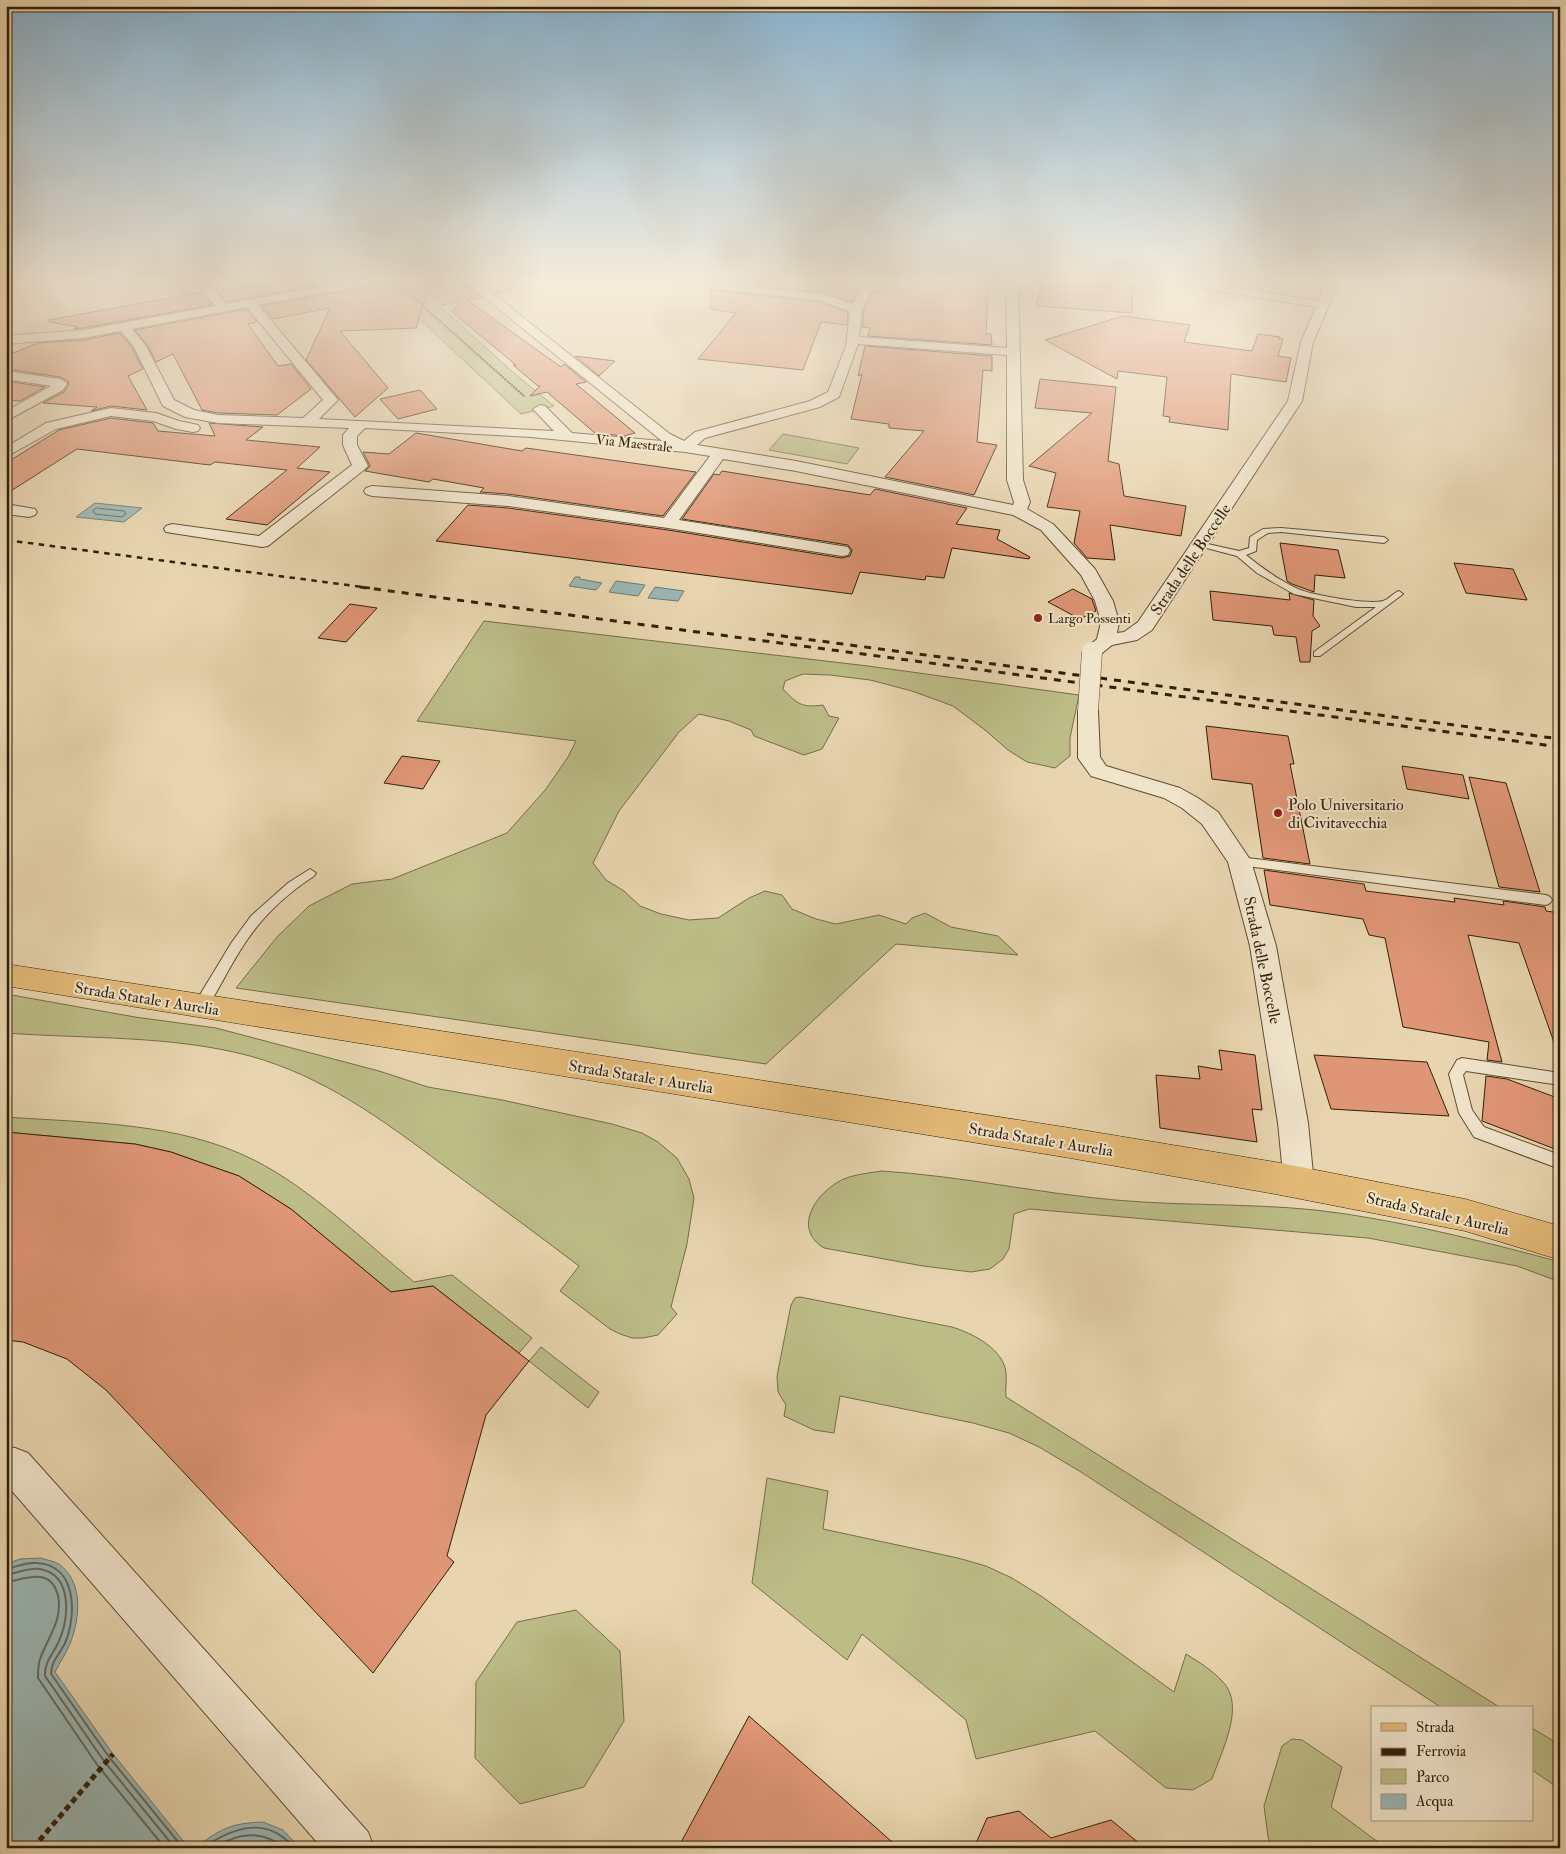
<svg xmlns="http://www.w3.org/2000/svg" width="1566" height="1854" font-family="'IM FELL Double Pica',serif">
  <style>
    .green { fill: #bcbc87; stroke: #766e48 }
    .water { fill: #9ab6b4; stroke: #707a6f }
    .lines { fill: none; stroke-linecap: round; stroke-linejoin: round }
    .shore-far1 { stroke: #666a5e; stroke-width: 1 }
    .shore { stroke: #666a5e; stroke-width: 2 }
    .building { fill: #df9676; stroke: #311f08 }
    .lane-casing { stroke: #5f4c32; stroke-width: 2 }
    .street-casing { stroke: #5f4c32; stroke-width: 2 }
    .primary-casing { stroke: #311f08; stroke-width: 1 }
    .highway-casing { stroke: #311f08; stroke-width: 1 }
    .path-far1 { stroke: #311f08; stroke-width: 2; stroke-dasharray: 2 1; stroke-linecap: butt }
    .path { stroke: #311f08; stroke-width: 5; stroke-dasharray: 6 4; stroke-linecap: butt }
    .lane { fill: #f0e4cb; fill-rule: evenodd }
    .street { fill: #f0e4cb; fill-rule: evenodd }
    .primary { fill: #e4ba78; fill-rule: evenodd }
    .highway { fill: #e4ba78; fill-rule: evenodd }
    .rail-far1 { stroke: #311f08; stroke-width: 2.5; stroke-dasharray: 5.5 5.5; stroke-linecap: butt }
    .rail { stroke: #311f08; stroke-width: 3; stroke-dasharray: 7 7; stroke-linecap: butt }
    .street-bridge-casing { stroke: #5f4c32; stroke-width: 21; stroke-linecap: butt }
    .street-bridge { stroke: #f0e4cb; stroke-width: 20 }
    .poi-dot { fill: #8f2418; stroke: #f0e4cb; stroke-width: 2 }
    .labels { text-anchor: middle; stroke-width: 4; stroke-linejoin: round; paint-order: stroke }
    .far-street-label { font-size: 14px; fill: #311f08; stroke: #f0e4cb }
    .far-poi-label { font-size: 14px; fill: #311f08; stroke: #f0e4cb; text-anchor: start }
    .street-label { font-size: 16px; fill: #311f08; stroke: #f0e4cb }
    .poi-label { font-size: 16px; fill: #311f08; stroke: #f0e4cb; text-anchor: start }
  </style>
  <rect width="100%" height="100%" fill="#e8d5af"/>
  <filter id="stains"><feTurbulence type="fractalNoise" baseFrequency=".004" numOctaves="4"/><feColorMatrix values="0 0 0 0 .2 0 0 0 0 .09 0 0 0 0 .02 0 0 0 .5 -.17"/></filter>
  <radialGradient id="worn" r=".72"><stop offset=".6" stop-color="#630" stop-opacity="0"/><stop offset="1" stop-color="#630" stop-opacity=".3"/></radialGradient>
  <path class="green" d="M397,280H411L516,375L554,406L521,414L381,283Z
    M783,434L859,448L847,464L769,450Z
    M484,621L868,666L1079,695L1070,738V756L1055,768L1027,762L1008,750L985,730L953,706L912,691L870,680L830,675L803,674L785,681L783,689C797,704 802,708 823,705L829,716L839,718L822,749L804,755L754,736L751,730L729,721L699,714L679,732L619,811L593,863L606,880L624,891L640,906L661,914L689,920L718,918L749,898L765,891L782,895L792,909L816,919L836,924L879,915L906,924L912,918L925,913L951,927L998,936L1018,955L896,944L766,1064L236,988L277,937L309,906L352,884L392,879L507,833L546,789L568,757L576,741L417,721Z
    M6,994L135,1017L216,1028L379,1071L428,1087L502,1100L612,1124L642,1133L658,1142L677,1158L689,1179L694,1198L687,1244L671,1307L677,1314L658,1335L643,1338H632L620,1334L610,1329L560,1291L579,1266C534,1232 488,1198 443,1165C383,1120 323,1076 250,1056C171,1035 87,1039 6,1033Z
    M6,1117C90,1123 178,1122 254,1160C310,1188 365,1242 414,1282L452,1275L532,1338L519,1353L433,1286L391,1292L291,1209L239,1176L171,1152L135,1144L6,1132Z
    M882,1171C961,1176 1037,1193 1115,1200C1192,1207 1270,1202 1346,1214C1418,1225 1490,1243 1560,1262V1282L1517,1266L1368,1238L1029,1209L1014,1214L1009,1249L1003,1259L990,1269L971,1272L923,1266L824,1248C791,1228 817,1191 844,1179C856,1174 869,1173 882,1171Z
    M800,1297L952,1327C972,1333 1004,1349 1006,1373C1007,1381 1005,1389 1006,1397L1501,1708H1442L1081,1472L1039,1447L1009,1433L973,1423L840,1396L834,1433L814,1430L784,1416L786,1405L778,1392L777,1376L791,1305L795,1298Z
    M541,1347L599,1392L588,1408L529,1361Z
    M767,1478L828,1491L823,1529L958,1558L986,1566L1012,1578L1041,1596L1174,1692L1186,1654C1199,1662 1212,1670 1223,1682C1246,1706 1221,1752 1212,1779L1193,1790L1166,1788L1095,1731L976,1759L966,1720L862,1634L847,1660L752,1583Z
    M576,1610L620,1651L624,1721L584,1787L520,1804L475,1758L476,1682L517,1622Z
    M1532,1728L1560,1745V1789L1532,1770Z
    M1292,1739L1302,1740L1342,1767L1331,1807L1386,1848H1272L1268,1837L1264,1806L1282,1746Z"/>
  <path class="water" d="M95,503L142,508L124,522L76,517Z
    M575,577H580V579L602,583L596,590L569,586Z
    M616,581L645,585L638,596L609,592Z
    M655,587L684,591L678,601L648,598Z
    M41,1558C46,1560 54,1561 59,1564C84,1583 80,1618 70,1644C66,1653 60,1662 55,1672L113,1754L189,1848H6V1564L20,1559Z
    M263,1822L283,1830L300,1848H195C220,1829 231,1823 263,1822Z"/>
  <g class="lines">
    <path class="shore-far1" d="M97,508L124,511L126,514L122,517L95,514L93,511Z"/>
    <path class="shore" d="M6,1569C16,1567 26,1562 36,1563C77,1564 77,1615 65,1643C60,1654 51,1661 51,1674L109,1757L183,1848
      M6,1575C17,1573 29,1567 40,1569C73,1575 69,1618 59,1641C54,1653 44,1662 45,1676L104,1761L175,1848
      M6,1582C17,1581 29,1575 41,1577C51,1579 56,1587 58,1596C63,1620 48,1637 40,1659C38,1665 38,1671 38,1678L98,1766L165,1848
      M203,1848C233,1827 267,1815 294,1848
      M214,1848C238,1832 262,1830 285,1848"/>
  </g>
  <path class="building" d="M254,280H349L226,302L216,289L218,288L217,287Z
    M385,280H461L481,297L467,300L561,367L564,364L586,382L576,384L635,433L624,436L595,433L547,392L530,396L540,386H538L513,365H516L452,312L460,301L443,305L427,292L416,328L340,331L388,388L355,417L306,360L330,308L273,319L262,306L377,285Z
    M479,280H510L511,290L496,294Z
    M712,280H879L861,286L852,302L821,292Z
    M946,280L989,281L986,334H991L992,345L868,336L870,328L862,327L864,310L872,294L902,281L946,284Z
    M1043,280L1107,283V280L1133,282L1132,313L1036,306Z
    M711,290L819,302L848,312L847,325L821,322L803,370L698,359L736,313L710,309Z
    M202,292L212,305L83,328L74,329L78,327L49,322V320Z
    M246,309L257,322L248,324L278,366L291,364L311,389L277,415L218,413L202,410L173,354L156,362L147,345L135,330Z
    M1123,316L1190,325L1184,342L1252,351L1258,334L1280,337L1279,339H1283L1278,356L1291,358L1286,382L1231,374L1228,430L1169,422L1170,417L1163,416L1167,377L1118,371L1117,379L1045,340Z
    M120,333L132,348L143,369L128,376L147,410L111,406L91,411L97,407L43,403L64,392L69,384L68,381L60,377L6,369V356L38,343L83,340Z
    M865,346L992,356V371L983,370L977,442L997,445L974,495L885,477L924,431L889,428V424L851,419L862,374L858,376Z
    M575,356L615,361L599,376Z
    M1040,379L1116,387L1108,461L1119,464L1124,496L1186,506L1181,536L1110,525L1115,560L1087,558L1074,543L1080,511L1047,507L1056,473L1029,466L1092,413L1035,408Z
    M6,381L45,387L20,401L6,400Z
    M420,390L437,409L398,419L380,399Z
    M111,418L153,423L158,431L215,436L209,423L263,427L246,440L320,447L297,468L330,472L267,525L226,519L287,470L215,462L210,465L77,449L6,494V463L59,430Z
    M416,433L522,451L526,448L696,472L663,516L508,494L480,492L484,488L433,479L429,482L365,471L370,466L363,452L389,454Z
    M722,471L870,495L875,489L967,508L956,524L1000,530L997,539L1030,557L1029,559L952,548L944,578L926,576L925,580L860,572L852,594L436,541L468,505L508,508L668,530L842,558L850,556L852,550L848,545L682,519L714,474L719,475Z
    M1280,543L1338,550L1345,578L1315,575L1314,592L1292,584L1287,581Z
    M1454,563L1513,569L1527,600L1466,593Z
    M1073,589L1092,599L1096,611L1080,619L1048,602Z
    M1210,591L1290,600L1289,593L1314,600L1313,616L1320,626L1312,631L1310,662H1300L1296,637L1274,635L1272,626L1213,620Z
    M350,604L377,608L346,642L318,638Z
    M1206,726L1288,736L1294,764H1290L1310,864L1263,858L1252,784L1212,779Z
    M402,756L440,761L423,789L384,783Z
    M1402,766L1463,775L1469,799L1407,789Z
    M1469,777L1506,783L1540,892L1499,887Z
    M1264,870L1364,884L1366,891L1455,902L1454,898L1504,905L1503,901L1545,907L1546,911L1560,913V1047L1556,1048L1519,943L1468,935L1502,1062L1487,1060L1489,1042L1403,1027L1385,938L1369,935L1363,919L1270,905Z
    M1219,1050L1255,1055L1262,1110L1252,1109L1257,1142L1160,1128L1156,1075L1200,1079L1198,1066L1222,1070Z
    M1314,1055L1427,1062L1449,1116L1331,1109Z
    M1486,1076L1507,1079L1560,1099V1151L1482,1121Z
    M6,1132L135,1144L171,1152L239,1176L291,1209L391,1292L433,1286L529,1361L486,1415L447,1556L454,1562L373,1673L106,1390L67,1359L23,1342L6,1340Z
    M749,1716L899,1848H678Z
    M1019,1811L1051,1838L1111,1820L1145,1848H974L987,1818Z"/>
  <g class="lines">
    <defs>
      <path id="lane" d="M1281,528L1384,537L1388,540L1384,543L1281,532L1268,533L1257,540L1256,551L1246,555C1262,568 1279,580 1298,589C1311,595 1368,605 1383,601C1388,600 1393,593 1399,591L1403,594L1320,656H1314V652L1376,607H1356L1294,594L1257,573L1237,556L1195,545L1199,542L1239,551L1249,548L1250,537L1263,529Z
        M1239,857L1546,895L1550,897L1552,900L1550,903L1546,905L1239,865L1233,861Z
        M310,869L316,873L314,876C288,893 264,915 247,940C231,963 220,988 205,1011L200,1012L195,1011L193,1007L195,1003L232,942L251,916L288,883Z
        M1462,1058L1560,1073V1085L1466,1071L1463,1075L1472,1110L1484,1127L1560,1155V1169L1474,1137L1459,1113L1449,1074L1457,1060Z"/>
      <path id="street" d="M199,280H207L225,304L359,280H383L377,283L258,305L338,400L319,419L554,431L533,409L540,405L545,406L572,433L662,441L463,280H476L670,434L684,441L695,432L810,401L828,392L846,346L850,311L819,300L665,283L659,280H696L821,294L853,304L862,288L884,280H901L899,282L871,292L862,309L859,337L1007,348L1006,280H1018L1023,480L1030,502L1027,509L1053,524L1095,569L1113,601L1119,622L1117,633L1124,632L1138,622L1288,401L1301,342L1316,307L1172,283L1166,280H1192L1319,301L1325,280H1337L1329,305L1313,342L1302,401L1152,630L1137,640L1112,645L1101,654L1094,656L1087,654L1084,650L1097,639L1101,622L1095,601L1081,575L1041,530L1013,515L796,471L723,459L679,520L848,547L850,551L848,555L842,556L668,528L508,506L372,496L366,494L364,491L366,488L372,486L508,496L664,518L710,456L685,452L531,437L365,428L357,436V445L368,466L365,469L268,546L262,547L166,532L164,529L166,526L172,524L259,536L352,465L343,445V435L349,428L218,423L185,417L163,406L134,347L121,331L83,338L6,344V336L83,330L215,306L197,282ZM247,307L323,400L303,418L218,415L194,410L174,400L146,346L132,329ZM858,344L1007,355V480L1014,502L1013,505L796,461L697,445L705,438L820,407L839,397Z
        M6,371L60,379L67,383L63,390L6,421V411L51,386L6,379Z
        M111,408L156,413L179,421L198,425L200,428L198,431L193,432L176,429L153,421L111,416L56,429L6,457V447L46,423Z
        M6,504L35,509L37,512L35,515L29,517L6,514Z
        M1088,705L1095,706L1098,711L1100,757L1106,766L1180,788L1198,798L1218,812L1251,861L1276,946L1308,1123L1314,1184L1310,1194L1299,1198L1288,1194L1284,1184L1278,1123L1250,946L1228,862L1202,824L1182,808L1164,798L1091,776L1078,758V711L1081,706Z
        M6,1447L15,1448L28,1453L368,1832L374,1848H322L6,1484Z"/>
      <path id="primary" d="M6,964L1064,1127L1275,1162L1465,1199L1560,1226V1260L1465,1231L1275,1194L1064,1157L6,986Z"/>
      <path id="highway" d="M1526,280H1560V288L1532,284Z"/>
    </defs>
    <use href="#lane" class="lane-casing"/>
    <use href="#street" class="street-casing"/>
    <use href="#primary" class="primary-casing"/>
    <use href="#highway" class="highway-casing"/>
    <path class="path-far1" d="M397,283L525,397"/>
    <path class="path" d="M33,1848L113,1754"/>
    <use href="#lane" class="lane"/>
    <use href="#street" class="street"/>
    <use href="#primary" class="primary"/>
    <use href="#highway" class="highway"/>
    <path class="rail-far1" d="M6,540L370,588"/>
    <path class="rail" d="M360,587L1560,747
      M767,634L1560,739"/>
    <defs>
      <path id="street-bridge" d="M1088,711L1092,652"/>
    </defs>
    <use href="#street-bridge" class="street-bridge-casing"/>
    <use href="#street-bridge" class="street-bridge"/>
  </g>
  <linearGradient id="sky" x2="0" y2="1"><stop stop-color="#89b5d3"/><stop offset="0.52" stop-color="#f5ecdb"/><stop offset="1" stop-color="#f5ecdb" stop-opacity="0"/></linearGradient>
  <rect width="1566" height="540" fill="url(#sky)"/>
  <g class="poi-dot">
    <circle cx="1038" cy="618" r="5"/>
    <circle cx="1278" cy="813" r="5"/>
  </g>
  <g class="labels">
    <g class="far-street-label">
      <text transform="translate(634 443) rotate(6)" y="5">Via Maestrale</text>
    </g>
    <g class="far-poi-label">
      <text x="1048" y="623">Largo Possenti</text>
    </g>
    <g class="street-label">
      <text transform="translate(1190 559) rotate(-56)" y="6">Strada delle Boccelle</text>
      <text transform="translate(1263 960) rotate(78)" y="6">Strada delle Boccelle</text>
      <text transform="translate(147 998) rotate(9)" y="6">Strada Statale 1 Aurelia</text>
      <text transform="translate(641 1076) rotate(9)" y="6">Strada Statale 1 Aurelia</text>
      <text transform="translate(1041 1139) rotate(9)" y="6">Strada Statale 1 Aurelia</text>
      <text transform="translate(1438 1213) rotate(13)" y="6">Strada Statale 1 Aurelia</text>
    </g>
    <g class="poi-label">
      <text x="1288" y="810">Polo Universitario<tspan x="1288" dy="18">di Civitavecchia</tspan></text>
    </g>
  </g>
  <rect width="1566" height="1854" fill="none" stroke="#e8d5af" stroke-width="25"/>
  <rect x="8" y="8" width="1551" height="1839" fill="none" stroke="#311f08" stroke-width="2.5"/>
  <rect x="12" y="12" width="1541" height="1829" fill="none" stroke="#311f08"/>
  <rect x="1371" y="1706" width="162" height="115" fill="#f0e4cb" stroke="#a4957d"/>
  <rect x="1381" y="1723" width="25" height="8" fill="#e4ba78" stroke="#a4957d"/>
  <text x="1416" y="1732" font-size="15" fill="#311f08">Strada</text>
  <rect x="1381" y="1748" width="25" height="8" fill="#311f08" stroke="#a4957d"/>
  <text x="1416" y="1756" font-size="15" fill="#311f08">Ferrovia</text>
  <rect x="1381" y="1769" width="25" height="15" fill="#bcbc87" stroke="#a4957d"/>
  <text x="1416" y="1782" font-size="15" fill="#311f08">Parco</text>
  <rect x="1381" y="1794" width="25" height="15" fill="#9ab6b4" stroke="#a4957d"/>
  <text x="1416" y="1806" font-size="15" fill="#311f08">Acqua</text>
  <rect width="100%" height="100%" filter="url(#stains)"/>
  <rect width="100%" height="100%" fill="url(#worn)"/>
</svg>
